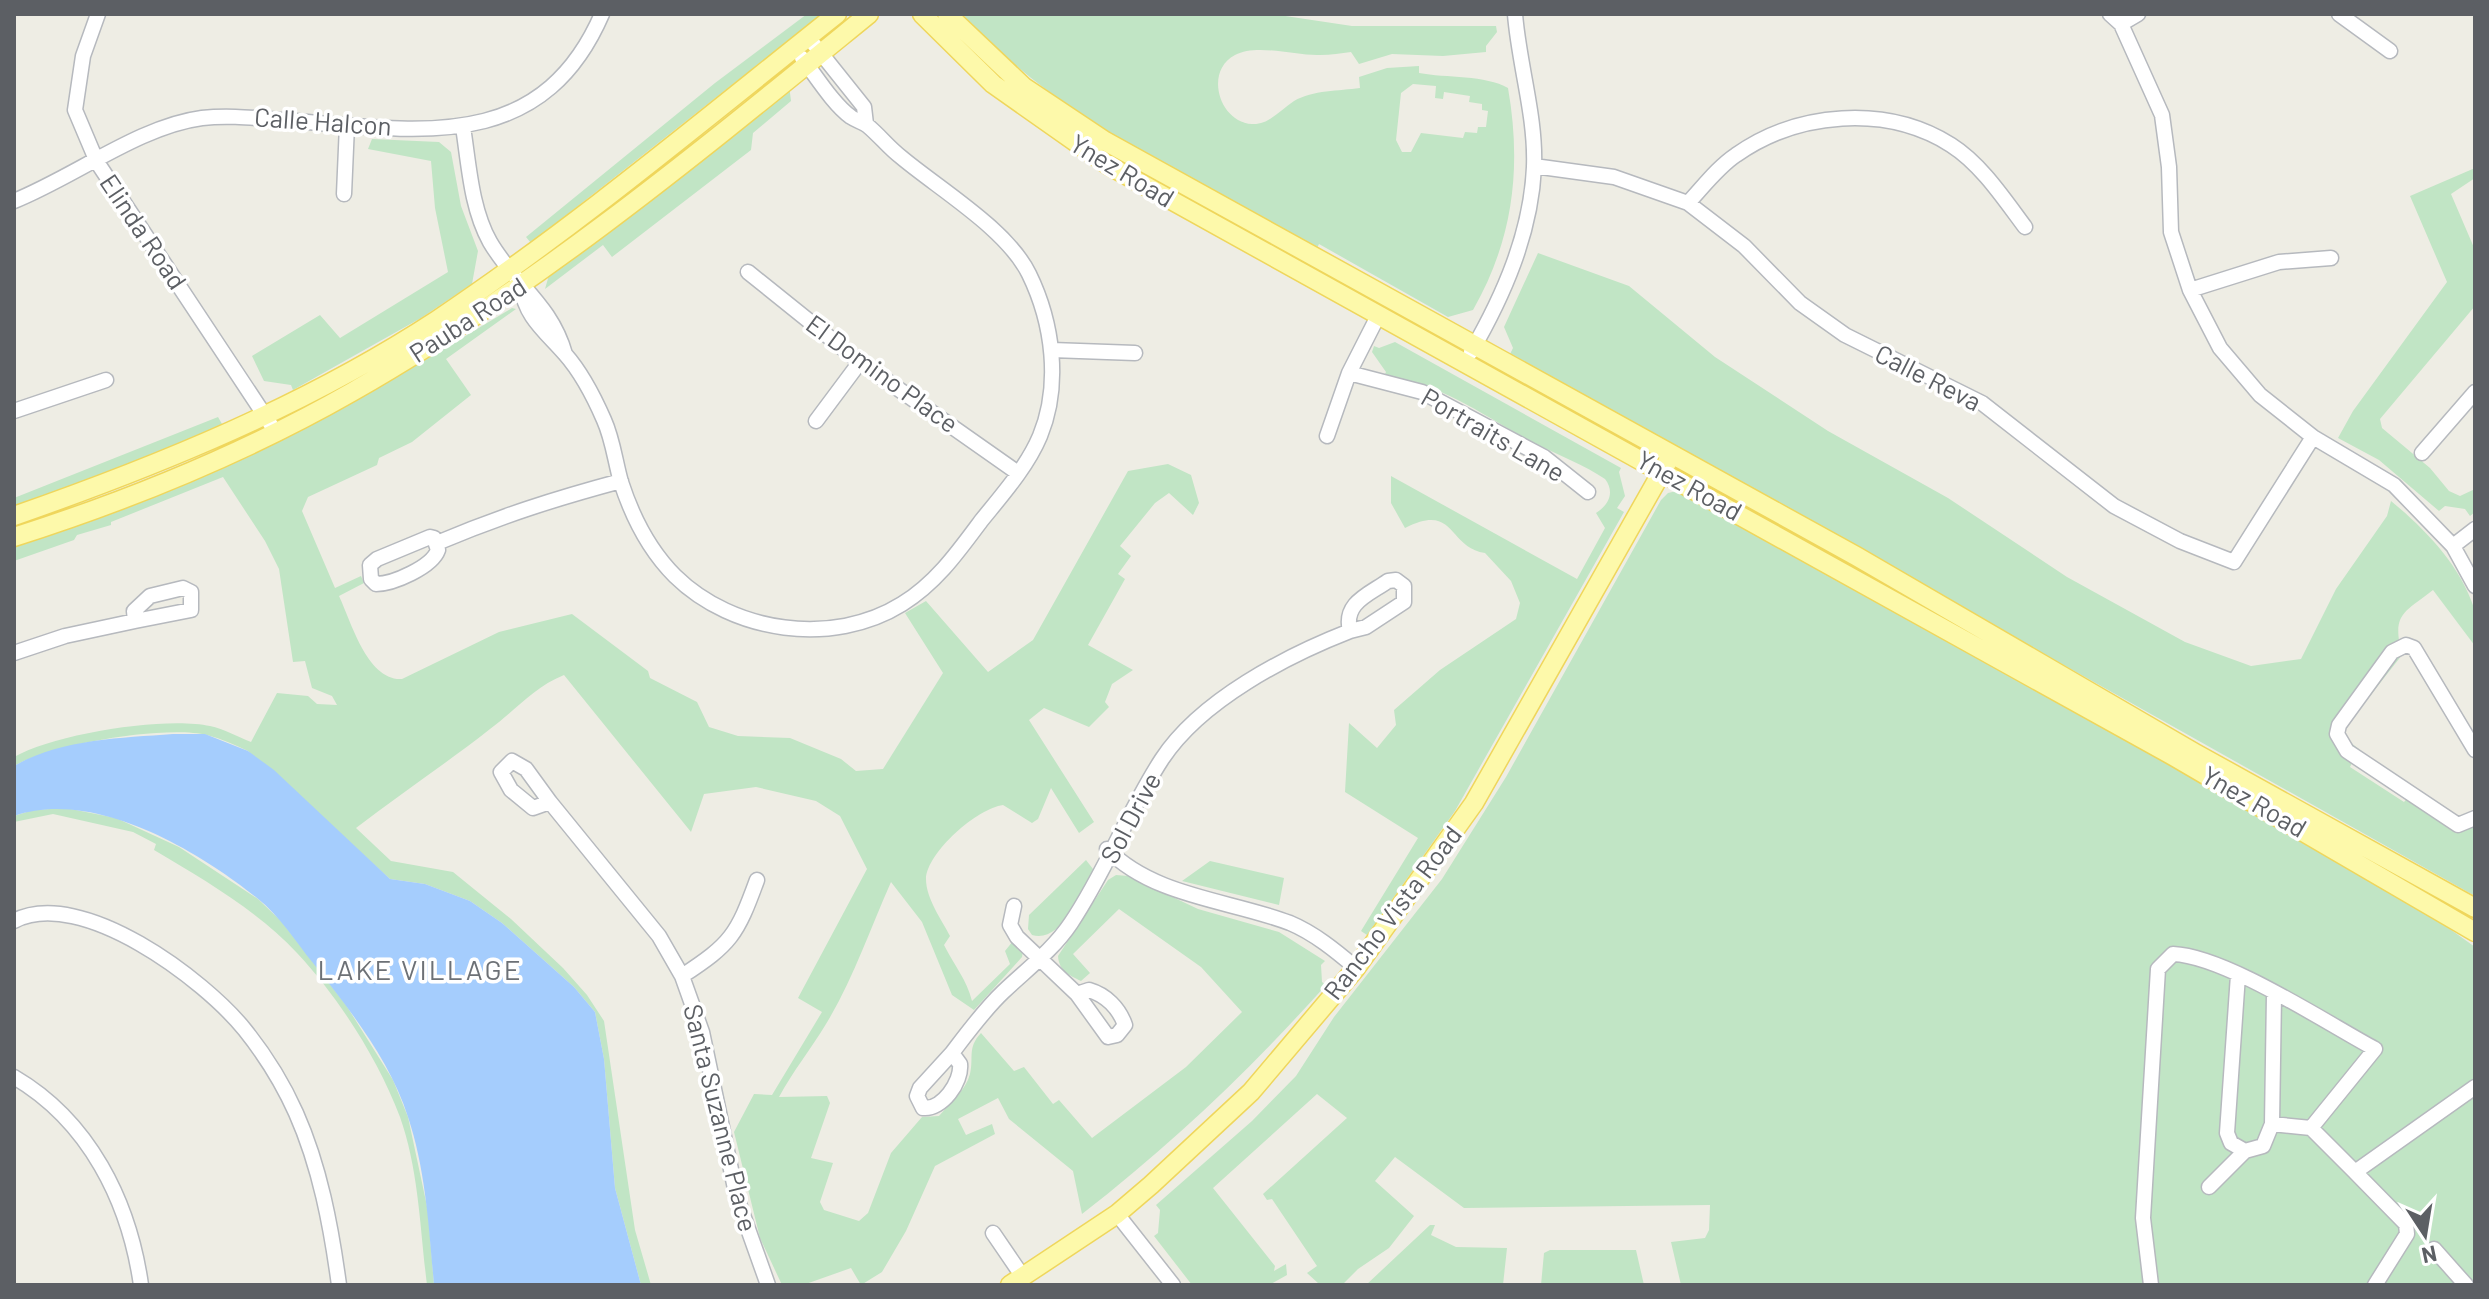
<svg xmlns="http://www.w3.org/2000/svg" width="2489" height="1299" font-family="Barlow,sans-serif">
  <style>
    .green { fill: #c1e5c5; fill-rule: evenodd }
    .water { fill: #a5cdfd }
    .lines { fill: none; stroke-linecap: round; stroke-linejoin: round }
    .minor-casing { stroke: #b6b9be; stroke-width: 17 }
    .major-casing { stroke: #efd65c; stroke-width: 21 }
    .minor { stroke: #fff; stroke-width: 14 }
    .major { stroke: #fdf9aa; stroke-width: 18 }
    .labels { text-anchor: middle; stroke-width: 7; stroke-linejoin: round; paint-order: stroke }
    .street-label { font-size: 26px; fill: #5c5f64; stroke: #fff }
    .neighbourhood-label { font-size: 28px; letter-spacing: 2px; fill: #6d7176; stroke: #fff }
  </style>
  <rect width="100%" height="100%" fill="#eeede4"/>
  <path class="green" d="M807,14H822L531,243L526,237L715,83Z
    M962,14H1272L1352,26H1496L1497,32L1486,46V52L1443,56L1392,54L1359,64L1351,52C1341,53 1331,55 1320,55C1295,56 1257,43 1235,55C1204,71 1219,122 1252,124C1269,125 1280,110 1294,101C1313,90 1339,91 1360,88L1359,77L1387,68L1419,66V73C1446,78 1486,75 1508,88C1522,168 1513,240 1473,310L1448,317L1319,244L1316,250C1192,181 1059,119 962,14ZM1413,84L1436,86L1435,98L1443,99L1444,92L1470,96L1469,102L1482,104V110L1488,111L1486,127H1478L1477,133L1465,132L1463,138L1421,133L1411,152H1402L1396,140L1401,93Z
    M789,85L791,101L753,133L751,150L612,257L603,245L545,289L549,275Z
    M372,139L439,142L451,152L461,206L478,251L472,284L421,318L293,390L291,385L264,381L252,356L320,315L340,338L448,272L435,208L431,161L368,149Z
    M2475,168V178L2451,194L2475,250V306L2380,419L2382,428L2430,468L2449,491L2460,496L2475,489V512L2470,516L2465,509L2445,506L2439,511L2379,460L2338,438L2353,411L2447,282L2410,196Z
    M1538,253L1629,286L1715,357L1828,431L1948,498L2067,577L2185,642L2251,666L2301,659L2336,589L2387,516L2391,501C2425,529 2460,565 2474,608C2478,619 2475,634 2475,646L2433,590C2402,614 2392,614 2402,655L2344,729L2347,740L2359,749L2350,767L2404,802L2409,796L2475,825V896L1510,354L1513,348L1504,327Z
    M512,308L516,309L446,359L471,395L412,442L379,458L377,465L308,497L302,511L335,588L361,576L364,583L339,596C351,621 367,681 402,679L499,632L572,614L648,671L650,678L697,702L709,727L738,736L790,738L841,759L856,771L883,769L943,673L905,613L926,601L988,672L1033,640L1128,471L1168,464L1191,475L1199,503L1193,515L1169,493L1155,503L1120,546L1131,556L1118,574L1125,579L1088,645L1133,670L1112,684L1105,702L1109,707L1089,727L1044,708L1029,720L1094,822L1079,833L1051,788L1038,819L1032,823L1003,805C978,808 927,852 926,879C926,899 942,920 950,936L944,945C954,965 967,980 972,1001L1010,964L1005,951L1013,941L1023,951L1022,957L974,1010L952,995L922,922L891,882C870,929 853,980 826,1024C811,1049 793,1071 779,1097L827,1096L830,1103L811,1158L833,1163L820,1202L824,1210L859,1221L868,1213L891,1153L922,1117L939,1116C949,1104 966,1090 970,1074C974,1057 967,1048 981,1033L1014,1071L1024,1067L1053,1104L1059,1100L1092,1138L1186,1067L1242,1012L1201,967L1119,909L1073,954L1090,973L1081,981C1069,975 1059,971 1058,956L1108,880L1116,875L1128,876L1198,909L1279,932L1325,961L1321,965L1322,982L1326,985C1249,1071 1173,1143 1082,1214L1073,1171L1009,1119L998,1098L958,1119L966,1135L992,1124L995,1134L935,1166L906,1231L882,1272L861,1285L851,1268L803,1285H782L760,1238L734,1132L754,1094L772,1095L822,1012L798,998L867,869L840,816L816,801L756,787L704,794L691,832L564,675C534,687 516,710 490,729C447,763 400,794 356,828L391,861L453,872L511,919L563,968L587,995L604,1021L635,1230L651,1285H641L615,1188L604,1059L595,1012L574,987L502,923L470,901L425,884L390,879L248,751C235,745 222,739 207,735C164,725 52,744 14,766V757C54,734 165,716 210,726C224,729 238,737 251,742L277,693L308,696L317,704L337,705L332,696L312,688L305,661L293,662L279,569L265,541L223,477L111,522V525L77,535L74,540L14,561V546L285,438L375,390Z
    M1395,342L1621,468L1619,472L1625,496L1617,508L1624,512L1455,811L1367,935L1361,931L1418,838L1345,792L1349,723L1377,748L1396,725L1394,710L1440,670L1516,619L1520,603L1511,581L1485,553C1447,547 1456,502 1405,528L1391,503V476L1577,579L1605,528L1596,513C1609,505 1615,492 1605,479C1584,465 1561,456 1538,445C1486,418 1443,383 1384,376L1386,372L1372,352L1374,346L1379,348Z
    M218,417L222,424L202,437L14,511V498Z
    M1677,491L2387,884L2475,947V1285H1681L1671,1242L1705,1238L1709,1230L1710,1205L1464,1208L1395,1157L1375,1181L1414,1216L1389,1248L1358,1269L1342,1285L1319,1284L1307,1273L1317,1266L1272,1199L1267,1200L1263,1194L1347,1118L1317,1094L1213,1188L1275,1266L1274,1271L1286,1264L1287,1275L1269,1285H1192L1154,1236L1158,1233L1160,1210L1156,1205L1252,1121L1296,1076L1334,1017L1442,879L1506,777L1661,500L1668,493Z
    M66,808L116,818L179,847L258,899L282,922L346,1005L393,1080L408,1117L428,1211L434,1285H427C420,1229 419,1171 400,1117C378,1059 339,998 297,953C258,911 203,879 154,850L156,844L133,832L53,814L14,822V816L33,810Z
    M1086,860L1093,869L1092,876C1080,895 1060,944 1032,935L1028,929L1029,915Z
    M1210,861L1284,878L1279,905L1182,881Z
    M1430,1225H1435L1431,1235L1456,1247L1507,1248L1503,1285H1366Z
    M1550,1250H1636L1644,1285H1541L1544,1253Z"/>
  <path class="water" d="M173,734H205L248,751L274,770L390,879L425,884L470,901L502,923L574,987L595,1012L604,1059L615,1188L641,1285H434C429,1229 426,1171 408,1117C390,1060 349,1009 313,963C295,941 280,916 257,898C197,850 93,788 14,816V766C61,739 120,738 173,734Z"/>
  <g class="lines">
    <defs>
      <path id="minor" d="M98,14L83,56L75,110L97,162L275,431
        M2110,14L2121,24L2162,115L2169,167L2171,232L2190,290L2220,348L2260,395L2313,437L2394,485L2453,546L2475,586
        M2339,14L2390,51
        M2121,24L2138,14
        M808,37L864,107L866,124
        M463,127C469,165 471,208 490,242C515,285 551,304 565,354
        M1534,166L1614,177L1688,203L1744,246L1800,303L1845,335L1982,403L2114,506L2180,541L2234,562L2313,437
        M344,194L347,125
        M14,201C74,177 140,126 202,118C229,115 254,118 281,120C410,129 539,159 602,14
        M1688,203C1703,187 1718,167 1736,155C1797,112 1886,104 1951,145C1981,164 2004,199 2025,227
        M748,272L860,362L1018,473
        M521,286C525,317 545,331 565,354C581,372 594,397 604,420C613,440 615,461 621,482C632,516 650,551 675,576C733,633 833,647 902,604C936,583 958,552 981,521C1002,495 1027,467 1040,436C1061,385 1053,323 1029,274C1007,229 939,189 901,157C889,148 880,136 868,126C863,122 857,121 851,117C833,104 816,76 802,58
        M2190,290L2279,262L2331,258
        M1052,350L1135,353
        M1471,352C1504,295 1531,233 1534,167C1536,116 1519,65 1515,14
        M1349,373L1422,392L1544,457L1588,492
        M14,411L106,380
        M816,421L860,362
        M1327,436L1349,373L1378,316
        M2422,453L2475,392
        M430,537L434,538L438,550C432,567 393,584 376,584L371,579L370,565L377,559Z
        M437,543C501,516 554,499 621,481
        M2453,546L2475,529
        M1388,581L1396,580L1404,586V602L1366,627L1350,631C1343,603 1368,595 1388,581Z
        M183,588L191,592V610L135,621L134,611L150,596Z
        M14,653L65,636L135,621
        M2475,750L2414,648L2406,645L2392,652L2339,725L2337,734L2347,751L2458,825L2475,818
        M512,761L526,769L550,802L533,808L511,790L501,772Z
        M550,802L659,936L682,976L702,1032L737,1198L768,1285
        M1107,849C1154,897 1230,900 1290,923C1314,933 1336,951 1356,968
        M1014,906L1010,925L1017,937L1077,994
        M14,921C81,886 205,980 245,1030C265,1055 283,1084 296,1113C320,1167 331,1226 339,1285
        M2238,975L2227,1133L2231,1143L2245,1151L2263,1146L2272,1124L2311,1128
        M682,976C731,944 737,935 757,880
        M1089,990C1106,995 1119,1008 1125,1025L1117,1035L1108,1037L1077,994Z
        M952,1053C968,1032 984,1010 1003,992C1026,970 1053,950 1071,923C1106,871 1128,811 1162,759C1201,700 1286,656 1350,631
        M952,1053L960,1064C962,1082 942,1110 923,1108L917,1096L920,1088Z
        M14,1077C89,1121 129,1201 141,1285
        M2272,1124L2274,995
        M2355,1172L2406,1224L2407,1234L2375,1285
        M2209,1187L2245,1151
        M1117,1214L1173,1285
        M993,1233L1023,1277
        M2434,1249L2466,1285
        M2151,1285L2143,1218L2158,969L2173,954C2225,956 2325,1022 2375,1049L2311,1128L2355,1172L2475,1087"/>
      <path id="major" d="M922,14L993,84L1108,165L2173,756L2475,932
        M947,14L1024,87L1105,141L1856,556L2195,753L2475,908
        M14,516C160,465 307,405 437,320C576,227 706,118 837,14
        M14,537C130,500 247,452 352,392C538,286 703,149 869,14
        M1010,1285L1117,1214L1151,1185L1251,1092L1356,968L1474,803L1668,461"/>
    </defs>
    <use href="#minor" class="minor-casing"/>
    <use href="#major" class="major-casing"/>
    <use href="#minor" class="minor"/>
    <use href="#major" class="major"/>
  </g>
  <g class="labels">
    <g class="street-label">
      <text transform="translate(323 122) rotate(4)" y="9">Calle Halcon</text>
      <text transform="translate(1122 171) rotate(31)" y="9">Ynez Road</text>
      <text transform="translate(143 232) rotate(56)" y="9">Elinda Road</text>
      <text transform="translate(468 320) rotate(-33)" y="9">Pauba Road</text>
      <text transform="translate(882 374) rotate(36)" y="9">El Domino Place</text>
      <text transform="translate(1928 378) rotate(27)" y="9">Calle Reva</text>
      <text transform="translate(1493 435) rotate(30)" y="9">Portraits Lane</text>
      <text transform="translate(1689 486) rotate(29)" y="9">Ynez Road</text>
      <text transform="translate(2254 802) rotate(30)" y="9">Ynez Road</text>
      <text transform="translate(1131 818) rotate(-62)" y="9">Sol Drive</text>
      <text transform="translate(1393 913) rotate(-53)" y="9">Rancho Vista Road</text>
      <text transform="translate(720 1118) rotate(76)" y="9">Santa Suzanne Place</text>
    </g>
    <g class="neighbourhood-label">
      <text x="420" y="980">LAKE VILLAGE</text>
    </g>
  </g>
  <rect width="2489" height="1299" fill="none" stroke="#5c5f64" stroke-width="32"/>
  <g transform="translate(2425 1235) rotate(168)" stroke="#ffffff" stroke-width="6" paint-order="stroke">
  <path d="M0-6L14 30L0 20L-14 30Z" fill="#5c5f64"/>
  <text y="-12" font-size="22" font-weight="bold" text-anchor="middle" fill="#5c5f64">N</text>
  </g>
</svg>
